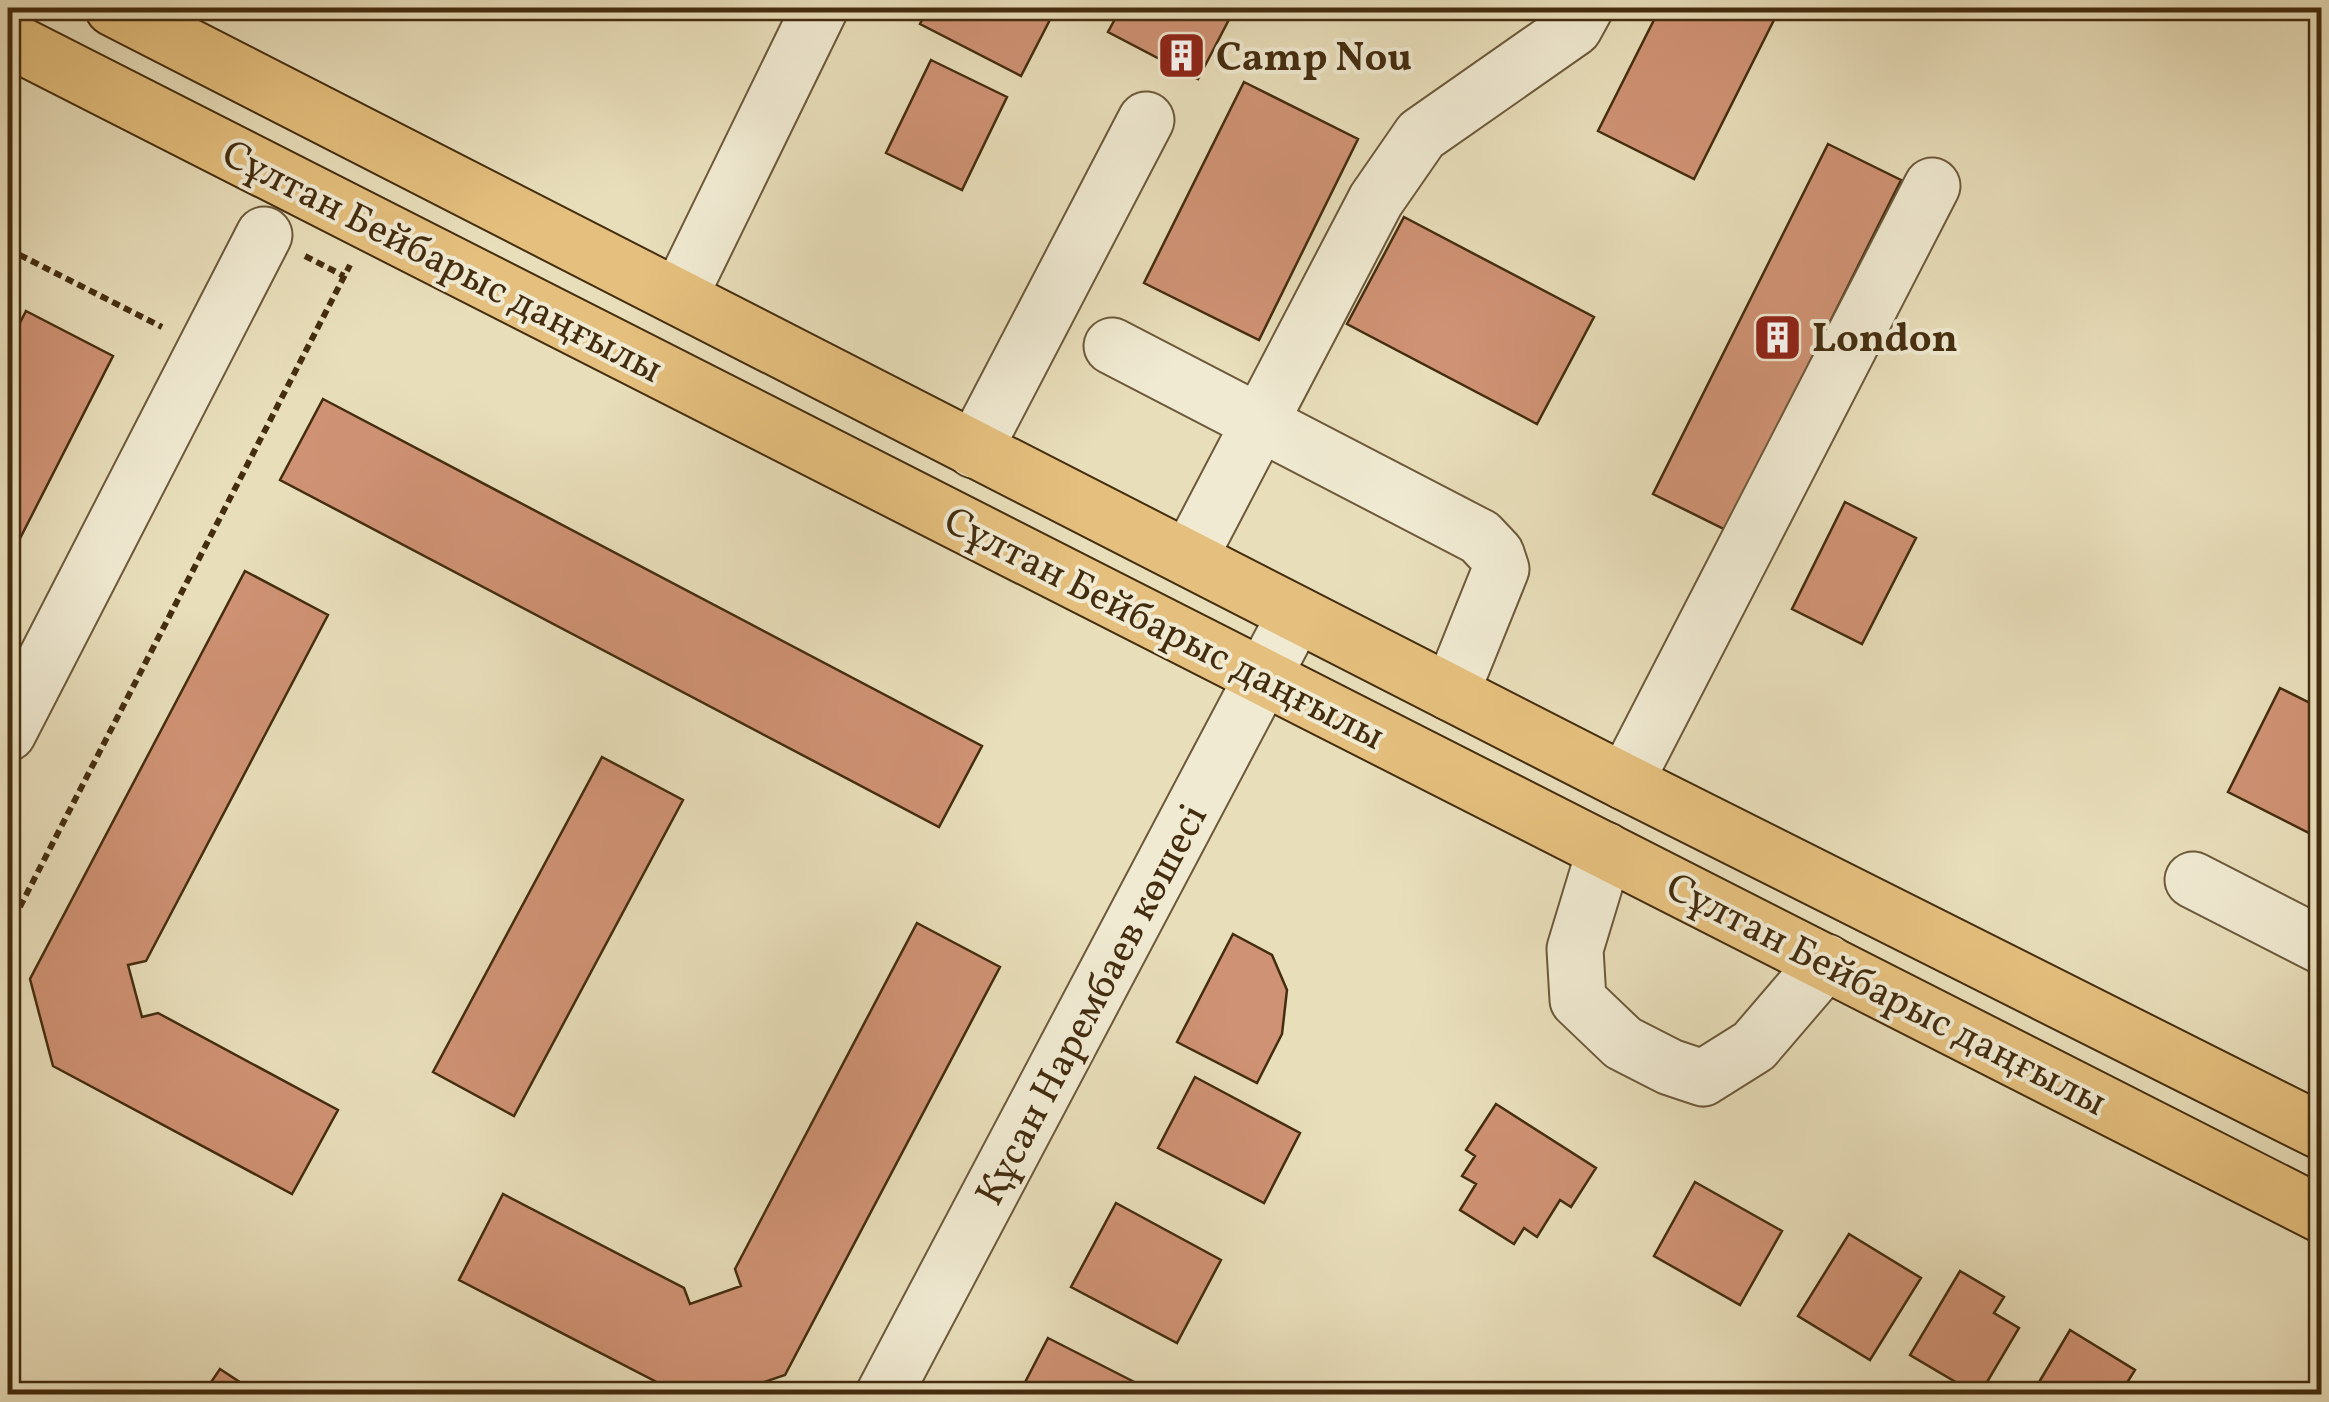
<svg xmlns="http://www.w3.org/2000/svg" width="2329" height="1402" font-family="Vollkorn,serif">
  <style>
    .building { fill: #cf9274; stroke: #442d0f; stroke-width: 2.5 }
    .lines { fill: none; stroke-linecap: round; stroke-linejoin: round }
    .minor-casing { stroke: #6d593a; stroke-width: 59 }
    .major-casing { stroke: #442d0f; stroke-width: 59 }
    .path { stroke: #442d0f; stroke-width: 6; stroke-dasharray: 8 5; stroke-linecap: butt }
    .minor { stroke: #f0ead2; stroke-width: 55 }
    .major { stroke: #e4bf7d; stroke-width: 55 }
    .labels { text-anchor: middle; stroke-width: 8; stroke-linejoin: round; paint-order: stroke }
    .poi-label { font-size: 40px; font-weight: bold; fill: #442d0f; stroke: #f0ead2; text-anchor: start }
    .street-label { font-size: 40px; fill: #442d0f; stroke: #f0ead2 }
  </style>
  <rect width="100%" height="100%" fill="#e8deba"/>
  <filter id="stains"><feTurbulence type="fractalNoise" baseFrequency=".002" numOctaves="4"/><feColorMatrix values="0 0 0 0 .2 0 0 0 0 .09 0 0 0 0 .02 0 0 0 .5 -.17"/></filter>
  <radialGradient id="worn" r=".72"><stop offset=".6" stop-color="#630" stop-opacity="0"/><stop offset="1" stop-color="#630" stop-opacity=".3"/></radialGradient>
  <path class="building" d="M928,8H1056L1021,76L920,24Z
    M1121,8H1235L1198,79L1108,32Z
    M1660,8H1780L1694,179L1598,131Z
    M931,60L1007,97L962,190L886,153Z
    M1244,82L1358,139L1259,340L1144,283Z
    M1828,144L1901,180L1726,530L1653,494Z
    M1404,217L1594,317L1537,424L1347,324Z
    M26,311L113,356L8,562V346Z
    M323,399L982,746L939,827L280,480Z
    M1845,502L1916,538L1862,644L1792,609Z
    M245,571L328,615L146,961L128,965L142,1017L158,1013L338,1110L292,1194L53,1066L30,979Z
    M2280,688L2322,709V819L2313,835L2228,792Z
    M602,757L683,800L514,1116L433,1072Z
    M917,923L1000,967L785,1375L729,1394H680L459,1280L503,1194L684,1288L690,1304L741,1286L735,1269Z
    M1233,934L1272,955L1287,990L1282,1034L1257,1083L1177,1042Z
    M1195,1077L1300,1133L1264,1203L1158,1148Z
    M1496,1104L1596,1168L1571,1207L1560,1200L1537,1237L1524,1228L1514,1244L1460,1210L1476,1184L1462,1176L1475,1156L1466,1150Z
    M1695,1182L1782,1231L1740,1305L1654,1256Z
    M1116,1203L1221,1260L1177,1343L1071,1287Z
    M1849,1234L1921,1278L1870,1360L1798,1316Z
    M1960,1271L2004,1297L1994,1313L2019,1328L1980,1394H1976L1910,1355Z
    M2070,1330L2135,1370L2120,1394H2032Z
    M1048,1338L1158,1394H1019Z
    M220,1369L258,1394H203Z"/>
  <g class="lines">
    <defs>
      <path id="minor" d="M679,297L820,8
        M1112,346L1480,537L1496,554L1501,569L1451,693
        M974,450L1146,120
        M1189,558L1376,200L1421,135L1574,28L1585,8
        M8,733L264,235
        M1625,782L1932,186
        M1605,850L1575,949L1578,1000L1623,1043L1670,1067L1703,1078L1754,1046L1826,962
        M2193,880L2322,946
        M884,1394L1296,614"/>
      <path id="major" d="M113,8L1625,782L2322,1132
        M8,39L2322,1215"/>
    </defs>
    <use href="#minor" class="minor-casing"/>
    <use href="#major" class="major-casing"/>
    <path class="path" d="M8,249L162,327
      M305,256L344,276
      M8,930L350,265"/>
    <use href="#minor" class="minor"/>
    <use href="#major" class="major"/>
  </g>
  <defs>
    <symbol id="building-square" viewBox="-11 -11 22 22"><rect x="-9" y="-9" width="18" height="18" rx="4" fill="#8f2418" stroke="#f0ead2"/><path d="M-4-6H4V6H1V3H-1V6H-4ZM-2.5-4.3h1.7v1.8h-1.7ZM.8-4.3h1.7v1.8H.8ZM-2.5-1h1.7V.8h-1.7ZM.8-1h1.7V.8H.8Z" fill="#fff"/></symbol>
  </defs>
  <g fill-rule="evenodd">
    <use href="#building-square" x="1154" y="28" width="55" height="55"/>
    <use href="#building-square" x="1750" y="310" width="55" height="55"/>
  </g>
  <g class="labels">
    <g class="poi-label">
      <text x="1216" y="70">Camp Nou</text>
      <text x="1812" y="351">London</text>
    </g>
    <g class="street-label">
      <text transform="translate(443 260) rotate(27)" y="14">Сұлтан Бейбарыс даңғылы</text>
      <text transform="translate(1165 627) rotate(27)" y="14">Сұлтан Бейбарыс даңғылы</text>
      <text transform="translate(1887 993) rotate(27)" y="14">Сұлтан Бейбарыс даңғылы</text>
      <text transform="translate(1090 1004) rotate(-62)" y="14">Құсан Нарембаев көшесі</text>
    </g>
  </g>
  <rect width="2329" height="1402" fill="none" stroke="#e8deba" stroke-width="40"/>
  <rect x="10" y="10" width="2309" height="1382" fill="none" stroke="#442d0f" stroke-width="5"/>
  <rect x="20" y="20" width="2289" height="1362" fill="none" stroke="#442d0f" stroke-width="2.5"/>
  <rect width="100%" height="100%" filter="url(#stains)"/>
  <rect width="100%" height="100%" fill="url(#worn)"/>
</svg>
